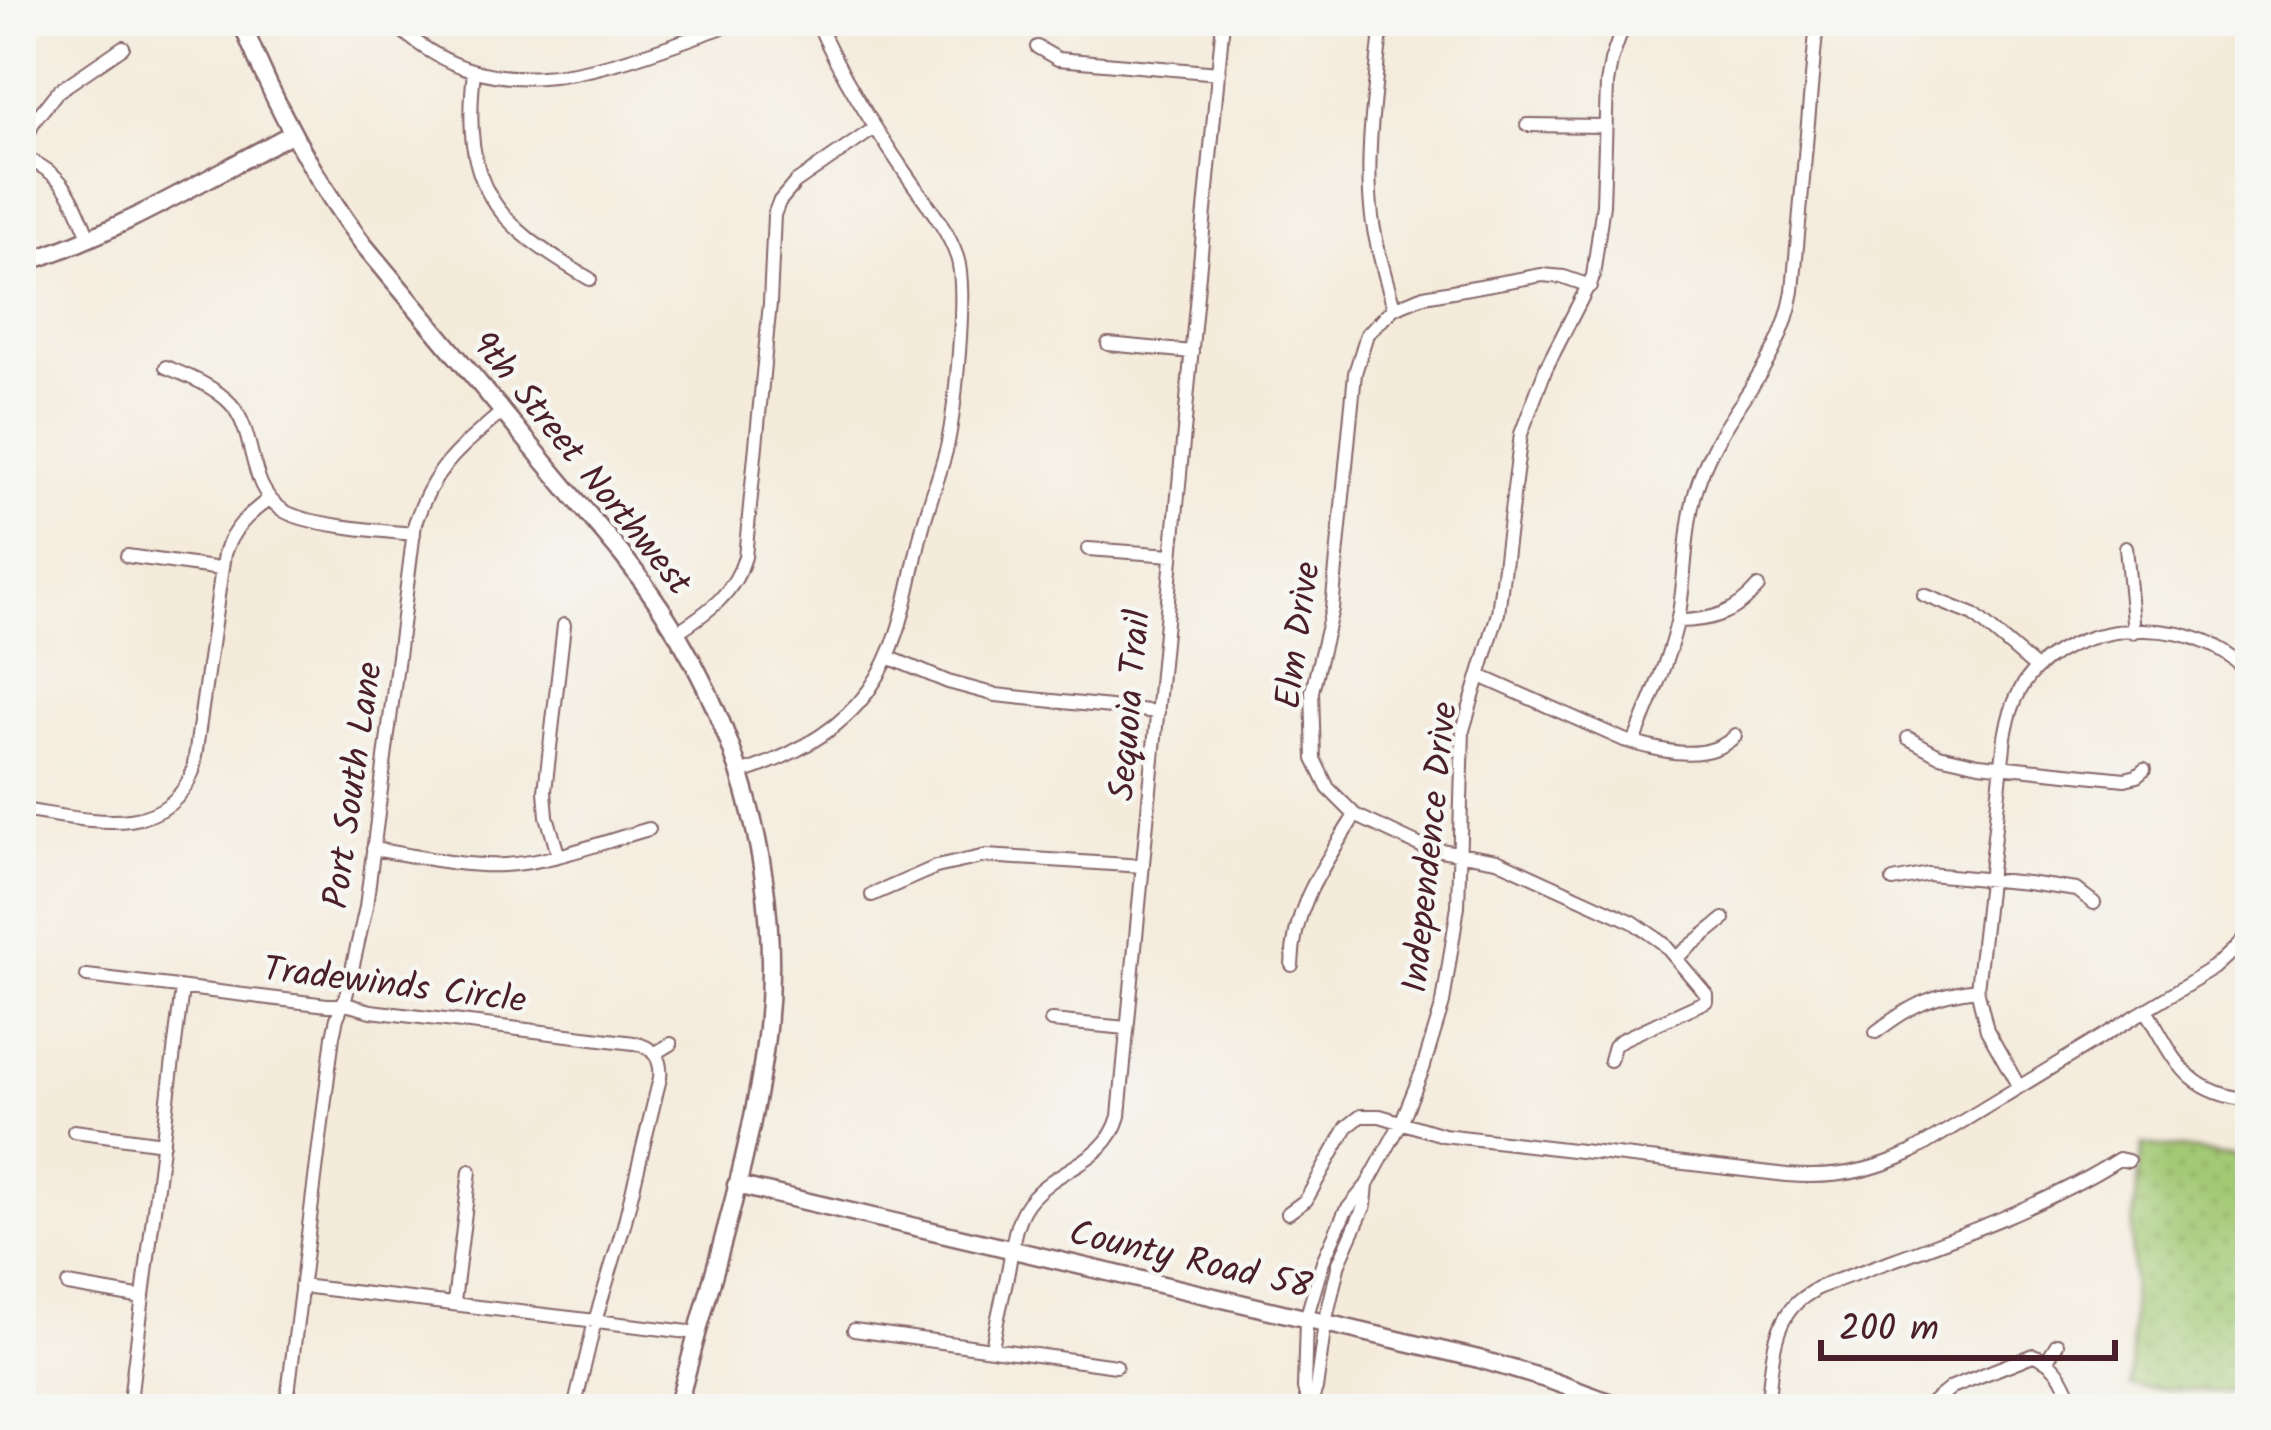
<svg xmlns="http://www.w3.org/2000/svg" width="2271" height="1430" font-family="Kalam,sans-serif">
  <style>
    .grass { fill: url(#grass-dots); stroke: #767450; stroke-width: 3 }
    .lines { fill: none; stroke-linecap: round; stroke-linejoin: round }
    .street-casing { stroke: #866669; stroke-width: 16 }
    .secondary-casing { stroke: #866669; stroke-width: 21 }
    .street { stroke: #fff; stroke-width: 12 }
    .secondary { stroke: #fff; stroke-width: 16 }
    .labels { text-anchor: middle; stroke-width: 9; stroke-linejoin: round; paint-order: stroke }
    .street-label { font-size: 36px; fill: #4a1f2b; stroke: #f6f6f2 }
  </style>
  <defs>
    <pattern id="grass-dots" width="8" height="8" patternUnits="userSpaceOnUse" patternTransform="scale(3)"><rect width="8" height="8" fill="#a3c974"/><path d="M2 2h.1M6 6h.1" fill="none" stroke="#8eac65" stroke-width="1.8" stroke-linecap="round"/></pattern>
  </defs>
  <rect width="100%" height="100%" fill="#f6f6f2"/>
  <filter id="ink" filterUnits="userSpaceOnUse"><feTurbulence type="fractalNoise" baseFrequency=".00833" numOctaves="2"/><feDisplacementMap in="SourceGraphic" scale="24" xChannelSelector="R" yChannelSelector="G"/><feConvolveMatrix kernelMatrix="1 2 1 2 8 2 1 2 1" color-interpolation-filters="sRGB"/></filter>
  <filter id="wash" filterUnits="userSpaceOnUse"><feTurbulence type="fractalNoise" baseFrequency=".004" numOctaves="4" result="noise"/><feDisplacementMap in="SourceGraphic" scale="48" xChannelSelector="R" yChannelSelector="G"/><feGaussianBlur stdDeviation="2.7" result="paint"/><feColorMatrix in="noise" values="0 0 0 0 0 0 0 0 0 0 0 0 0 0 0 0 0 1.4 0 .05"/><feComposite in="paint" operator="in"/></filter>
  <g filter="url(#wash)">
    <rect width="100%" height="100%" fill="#f4ebdb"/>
    <path class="grass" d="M2143,1145L2250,1157V1395L2129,1386C2134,1338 2130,1289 2132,1241C2134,1209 2139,1177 2143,1145Z"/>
  </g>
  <g filter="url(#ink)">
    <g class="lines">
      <defs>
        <path id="street" d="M392,21C498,126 622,60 741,21
          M1382,21C1376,86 1364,152 1372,217C1376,248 1386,278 1394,308
          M1037,47L1058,59L1219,73
          M474,71C461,188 494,223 590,279
          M1527,125L1604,126
          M21,150L34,121L57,92L123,47
          M21,156C68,176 71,196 90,239
          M1590,286L1564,277L1542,275L1424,296L1394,308L1367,334L1355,373L1332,609L1312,691L1314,759L1328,788L1355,815L1423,847L1497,860L1633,922L1663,943L1706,994V1001L1621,1040L1614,1046L1610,1060
          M1108,344L1192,352
          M166,367C188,376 214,386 231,404C258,436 246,488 284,511C310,526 382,531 414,534
          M2126,547L2134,632
          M1088,549L1172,555
          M127,556L221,569
          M1924,595L1974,615L2036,668
          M1677,621C1712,621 1736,613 1758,587
          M677,632C708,612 734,594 745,557L770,303L774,215L779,202L795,183L875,128
          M888,657L948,682L996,695L1158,712
          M1480,676L1624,740C1659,751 1706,764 1735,736
          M1908,738L1939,755L1979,764L2125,779L2137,776L2144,770
          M1634,743C1650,701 1670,658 1679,613C1687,568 1684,521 1700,478C1725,407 1780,371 1793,291L1817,21
          M741,773C790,757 838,733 869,690C904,641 908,583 923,526C930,500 940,474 947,447C955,410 968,290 957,257C946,225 922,198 904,171C872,124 840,74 817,21
          M21,810C82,818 165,844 193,771L224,554C232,529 249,514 269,499
          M373,849C416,856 460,867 504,865C553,862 602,842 649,829
          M558,854L547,816L545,791L564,625
          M1893,881L1928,874L2027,883L2077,890L2094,903
          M872,895L936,867L986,856L1143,866
          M1677,957L1724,919
          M1292,965C1294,903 1324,866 1355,815
          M87,976L327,1005H349L371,1011L634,1043C653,1047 662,1058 660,1078L624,1225L595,1321L574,1409
          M2146,1010C2177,1061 2185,1093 2250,1100
          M1051,1021L1127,1028
          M1876,1032C1911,1005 1933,994 1977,989
          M654,1054L671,1044
          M2019,1087L1987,1030L1977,989L2005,737C2009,713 2018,687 2036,669C2088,617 2204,615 2250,676
          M74,1131L163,1143
          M1288,1213L1306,1200L1347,1127L1361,1116H1380L1443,1135L1787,1175C1831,1179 1872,1172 1912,1152L2215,968L2239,946L2250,928
          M68,1285L143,1298
          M301,1286L697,1333
          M454,1302L470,1171
          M854,1330L1116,1366
          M992,1349C996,1321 1004,1294 1009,1266C1013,1242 1015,1216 1033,1197C1061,1166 1107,1161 1119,1116L1223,21
          M2047,1360L2057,1344
          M1310,1405L1316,1389L1325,1323L1339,1263L1365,1205L1367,1185
          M137,1409L131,1393L133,1375L182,989
          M286,1409L333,1036L337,1018L346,996L366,907L415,523C435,466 458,450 502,412
          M1310,1409L1304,1389L1306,1319L1323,1261L1345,1212L1367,1185L1401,1123L1423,1069L1443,1003L1458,906L1463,730L1498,613L1521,434L1546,368L1593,276L1603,204L1607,84L1611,61L1625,21
          M1767,1409C1772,1373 1769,1324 1801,1299C1806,1295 1812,1292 1817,1288C1917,1250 2029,1216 2119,1159L2128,1161
          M1925,1409L1952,1387L2033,1355C2060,1363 2065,1385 2076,1409"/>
        <path id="secondary" d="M241,21C273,101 311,175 363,244L623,556C735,696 789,875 764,1053C747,1173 707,1291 677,1409
          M21,264C118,233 203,180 293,133
          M736,1185L1479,1359L1549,1380L1628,1409"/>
      </defs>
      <use href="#street" class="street-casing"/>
      <use href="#secondary" class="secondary-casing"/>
      <use href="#street" class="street"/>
      <use href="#secondary" class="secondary"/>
    </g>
  </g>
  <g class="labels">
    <g class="street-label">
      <text transform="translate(583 462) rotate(51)" y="13">9th Street Northwest</text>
      <text transform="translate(1296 635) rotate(-82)" y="13">Elm Drive</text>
      <text transform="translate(1128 705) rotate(-85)" y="13">Sequoia Trail</text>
      <text transform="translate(351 785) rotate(-82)" y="13">Port South Lane</text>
      <text transform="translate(1428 847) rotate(-84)" y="13">Independence Drive</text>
      <text transform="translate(395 983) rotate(7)" y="13">Tradewinds Circle</text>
      <text transform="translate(1191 1258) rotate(13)" y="13">County Road 58</text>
    </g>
  </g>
  <rect width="2271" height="1430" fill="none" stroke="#f6f6f2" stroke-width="72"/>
  <path d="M1821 1340v18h294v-18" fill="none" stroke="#4a1f2b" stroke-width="6"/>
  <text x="1839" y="1340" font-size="36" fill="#4a1f2b" stroke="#f6f6f2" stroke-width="9" paint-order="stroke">200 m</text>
</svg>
